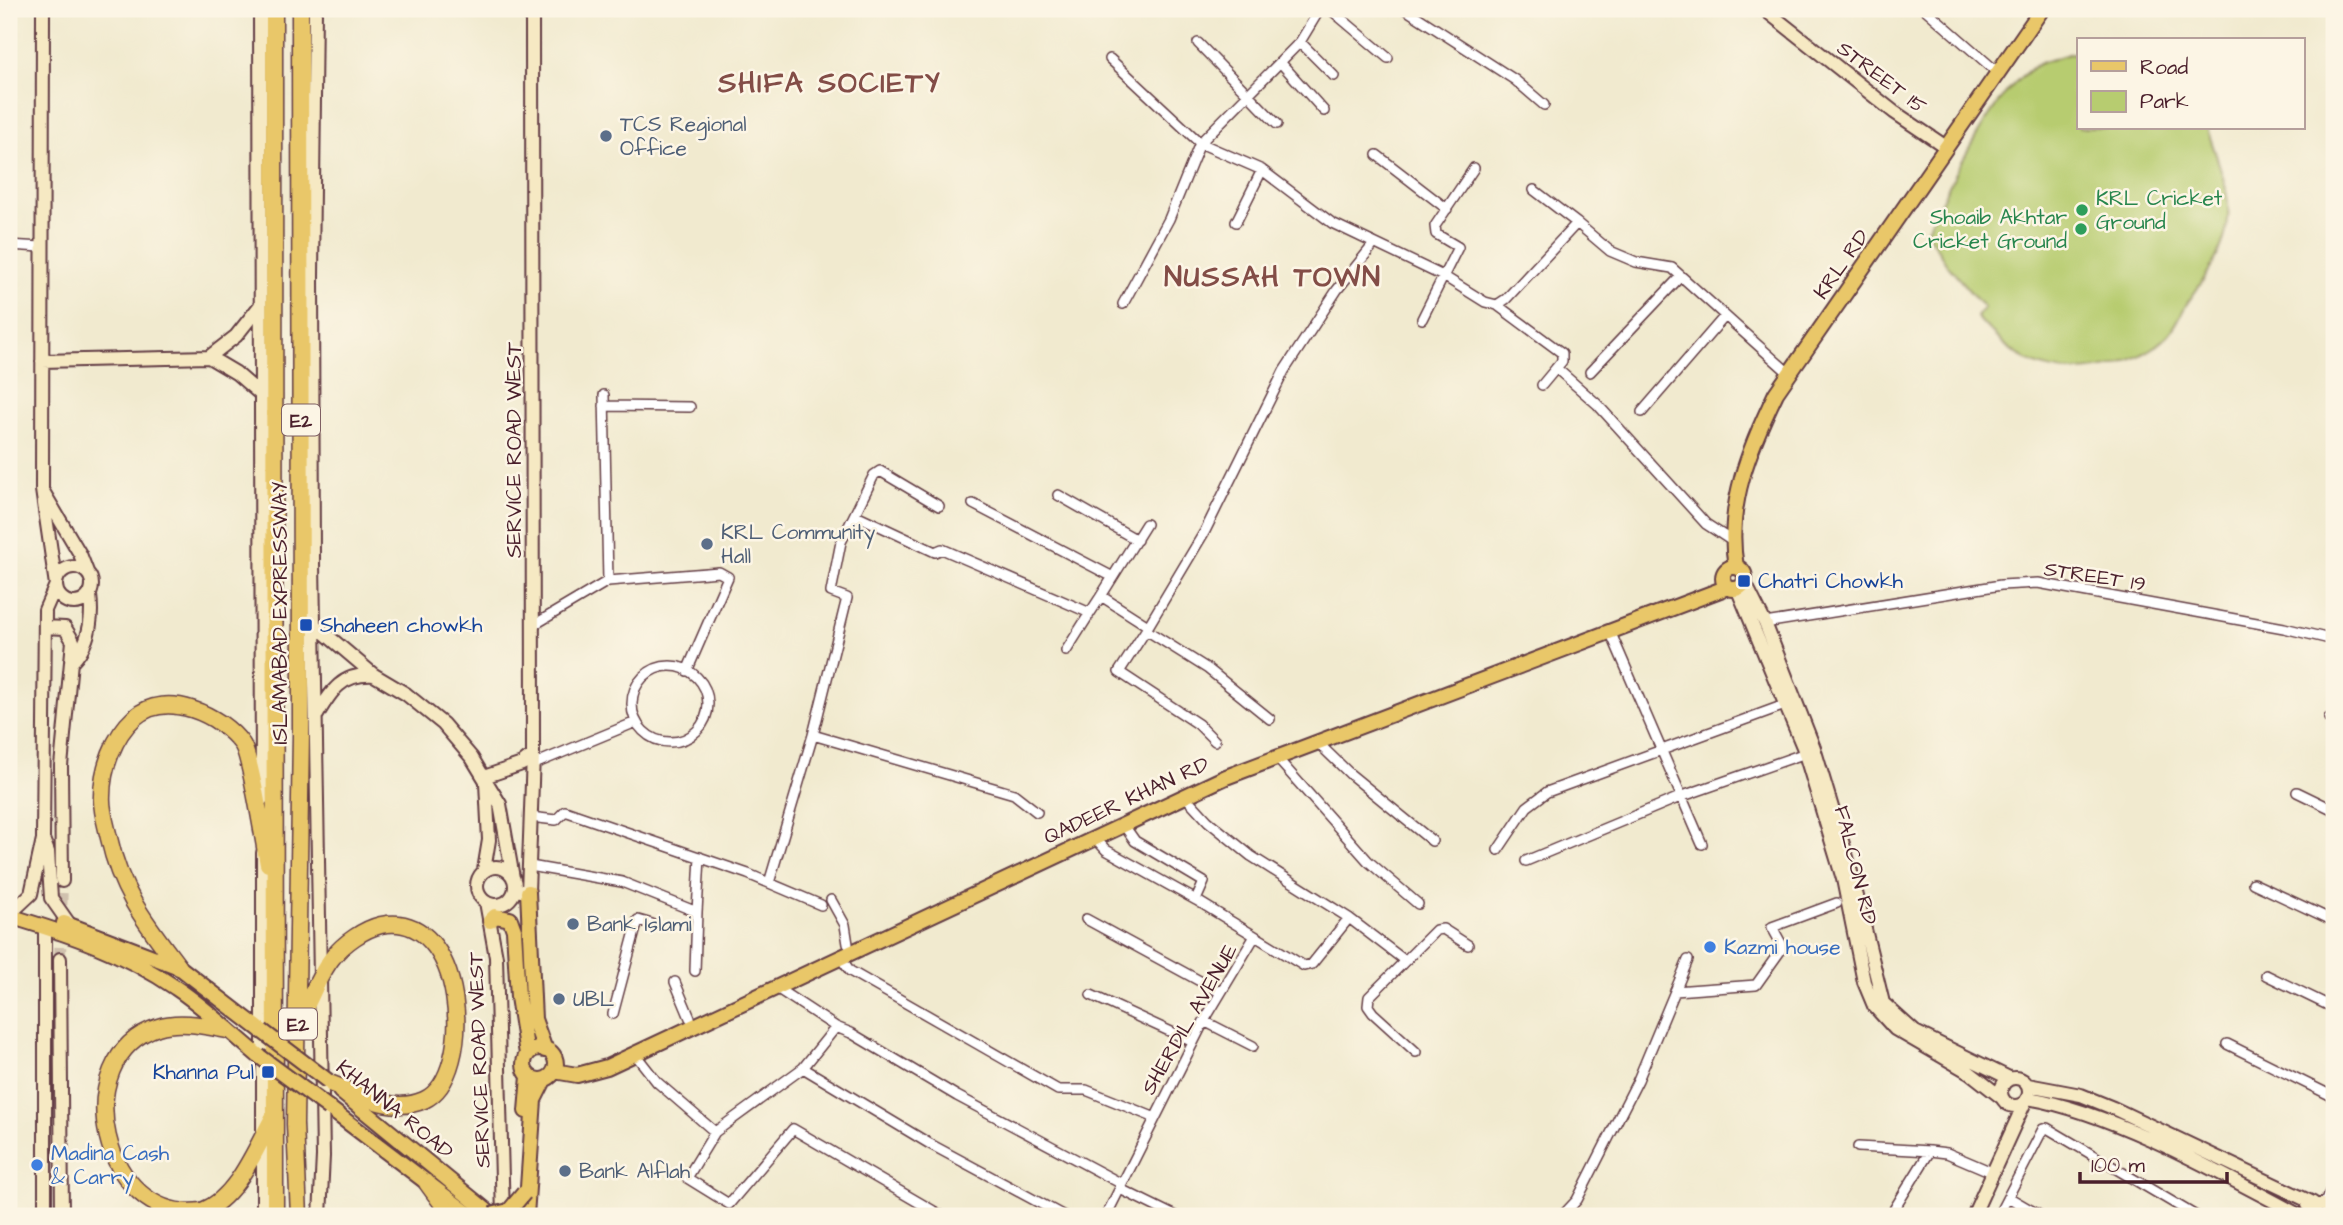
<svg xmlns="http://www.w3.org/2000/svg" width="2343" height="1225" font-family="'Architects Daughter',sans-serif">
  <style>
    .green { fill: #b7cc70; stroke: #80764e; stroke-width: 2 }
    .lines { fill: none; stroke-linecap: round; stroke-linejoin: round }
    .secondary-tunnel { stroke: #d0c1ae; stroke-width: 12; stroke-dasharray: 12 6; stroke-linecap: butt }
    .street-casing { stroke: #633d44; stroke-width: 12 }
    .secondary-casing { stroke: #633d44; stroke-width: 16 }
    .primary-casing { stroke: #633d44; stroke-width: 18 }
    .highway-casing { stroke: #633d44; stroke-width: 19 }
    .street { stroke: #fff; stroke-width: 9 }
    .secondary { stroke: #f6e9c3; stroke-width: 12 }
    .primary { stroke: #e9c769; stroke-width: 14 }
    .highway { stroke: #e9c769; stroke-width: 16 }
    .primary-bridge-casing { stroke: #633d44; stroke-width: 18; stroke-linecap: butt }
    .primary-bridge { stroke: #e9c769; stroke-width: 14 }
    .service-dot { fill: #5c6f8a; stroke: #fcf5e5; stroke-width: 2.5 }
    .leisure-dot { fill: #2e9e5b; stroke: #fcf5e5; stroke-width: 2.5 }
    .transit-dot { fill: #1a4fb4; stroke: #fcf5e5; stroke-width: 2.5 }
    .shop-dot { fill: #3f7fe0; stroke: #fcf5e5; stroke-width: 2.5 }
    .labels { text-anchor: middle; stroke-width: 5; stroke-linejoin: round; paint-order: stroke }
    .shield { fill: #fcf5e5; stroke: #7f5f63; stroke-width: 2 }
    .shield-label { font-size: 19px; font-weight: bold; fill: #4a1f2b }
    .street-label { font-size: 21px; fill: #4a1f2b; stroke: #fcf5e5 }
    .service-label { font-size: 21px; fill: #4e5e75; stroke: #fcf5e5; text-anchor: start }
    .leisure-label { font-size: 21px; fill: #27864d; stroke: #fcf5e5; text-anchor: start }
    .transit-label { font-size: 21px; fill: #164399; stroke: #fcf5e5; text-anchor: start }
    .shop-label { font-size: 21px; fill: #366cbe; stroke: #fcf5e5; text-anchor: start }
    .district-label { font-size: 28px; font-weight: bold; letter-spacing: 2px; fill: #834d47; stroke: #fcf5e5 }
  </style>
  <rect width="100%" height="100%" fill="#fcf5e5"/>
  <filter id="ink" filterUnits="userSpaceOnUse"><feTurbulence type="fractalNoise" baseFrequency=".0143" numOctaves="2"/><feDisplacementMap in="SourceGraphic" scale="14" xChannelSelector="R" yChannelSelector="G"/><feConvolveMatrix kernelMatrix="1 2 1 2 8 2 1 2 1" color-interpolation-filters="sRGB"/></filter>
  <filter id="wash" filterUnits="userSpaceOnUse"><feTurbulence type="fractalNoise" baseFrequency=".00686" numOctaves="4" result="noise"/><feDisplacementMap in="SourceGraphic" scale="28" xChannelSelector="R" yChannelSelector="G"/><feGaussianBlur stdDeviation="1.57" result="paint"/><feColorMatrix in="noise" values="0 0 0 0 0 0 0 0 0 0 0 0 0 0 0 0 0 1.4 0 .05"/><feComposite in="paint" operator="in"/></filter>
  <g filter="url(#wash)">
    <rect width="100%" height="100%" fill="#f1eacf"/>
    <path class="green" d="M2072,53L2079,54V128H2207C2217,161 2235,197 2226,232C2220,257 2203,281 2188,302C2182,311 2177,325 2169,334C2137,369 2067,383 2025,359C2007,349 1990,332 1977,317L1984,308L1948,266L1926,231C1950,186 1994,85 2041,63C2051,59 2062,56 2072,53Z"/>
  </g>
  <g filter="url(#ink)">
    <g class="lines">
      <path class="secondary-tunnel" d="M60,959L62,881"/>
      <defs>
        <path id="street" d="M1320,9L1300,42L1200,143L1262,170L1332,223L1445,277L1485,302L1497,305L1562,353V361L1542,385
          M1330,9L1388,58
          M1405,9L1515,80L1544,105
          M1925,9L1997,72
          M1300,42L1334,76
          M1198,43L1277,124
          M1110,59L1200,143L1169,219L1123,304
          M1280,62L1324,111
          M1377,155L1447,209
          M1534,190L1577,223
          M1236,222L1262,170
          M9,245L41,247
          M1497,305L1506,299L1577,223L1610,251L1636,262L1672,268L1790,374
          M1422,319L1458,247L1436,234L1435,226L1474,168
          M1556,368L1597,404L1706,524L1732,541
          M1590,372L1681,276
          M604,406L690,407
          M1642,412L1725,316
          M1058,495L1137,540
          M973,504L1113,577
          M856,515L935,552L942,549L1090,613L1101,596L1148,626
          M608,581L719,572L728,577L687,671
          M1101,596L1146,524
          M1765,623L2001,585L2038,583L2284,628L2334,640
          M532,626L608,581L604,395
          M1146,630L1119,672L1198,724L1215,741
          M1610,631L1702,844
          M1066,651L1090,613
          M632 704a38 38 0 1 1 76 0a38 38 0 1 1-76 0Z
          M2329,718L2334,721
          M1270,719L1208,669L1146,630L1205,531L1284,371L1337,290L1374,244
          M813,735L1014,794L1037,812
          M1317,742L1350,774L1432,841
          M1276,757L1368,861L1418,904
          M532,765L636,722
          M2297,792L2334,810
          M1185,796L1208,821L1251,856L1349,918L1404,960
          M530,817L556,820L565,811L748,874L821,905
          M1094,837L1106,850L1196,900
          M1498,850L1527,807L1547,792L1782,706
          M1526,861L1680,797L1800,755
          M530,866L622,882L697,912L695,971
          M769,883L813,735L847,598L831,592L841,542L874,475L880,471L939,506
          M2253,883L2334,921
          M831,900L845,925L848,944
          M697,912L700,857
          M1086,919L1220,992
          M1255,936L1304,966L1312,964L1349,918
          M840,957L850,971L1058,1090H1086L1153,1117
          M2266,975L2334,1008
          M675,982L690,1018
          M775,987L836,1027L851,1033L957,1096L1122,1184
          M1675,991L1756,985L1783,947L1772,927L1837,903
          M1091,995L1193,1042
          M613,1014L638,920L652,924
          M1204,1021L1253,1046
          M836,1027L803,1068L715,1132L687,1178L729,1204L793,1129L942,1216
          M2227,1044L2334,1097
          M1416,1052L1373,1013L1368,1006L1369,997L1436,930L1443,929L1468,945
          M635,1054L657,1082L715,1132
          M803,1068L930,1144L1064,1216
          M1858,1147L1930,1151L1890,1216
          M1930,1151L1947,1153L1994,1173
          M1120,1189L1175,1216
          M2008,1197L2041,1216
          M2324,1205L2334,1183
          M1106,1216L1204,1021L1255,936L1196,900L1204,882L1135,841L1123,824
          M1562,1216L1577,1200L1638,1080L1688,960
          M1998,1216L2043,1129L2047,1128L2196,1216"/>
        <path id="secondary" d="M260,9L262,799
          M315,9L312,276L313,563L323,1156L320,1216
          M1764,9L1894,112L1946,147
          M209,357L236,336L259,307
          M42,361L209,357L236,373L259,393
          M44,493L80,554L87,572
          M56 585a18 18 0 1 1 36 0a18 18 0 1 1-36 0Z
          M1744,581L1765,623L1814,748L1849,864L1883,1003L1915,1032L2009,1078
          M1737,588L1803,747L1843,879L1864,982L1874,1006L1895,1029L1969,1072L2001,1097
          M315,625L374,675L406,694L443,724L472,758L500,804L513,878
          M45,627L65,628L73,641L61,766L62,881
          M72,662C89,644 93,619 90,595
          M317,715C331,691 342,673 374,675
          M484,777L522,764L533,755
          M43,839L48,852L51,898L70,925
          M263,853V1216
          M477 886a19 19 0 1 1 38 0a19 19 0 1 1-38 0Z
          M484,870L489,840L486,783
          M515,890L528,892L533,755L532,9
          M486,902L496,957L503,1216
          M15,909L31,894L43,839L45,610L56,585L42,490L43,9
          M60,959L62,1216
          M2001 1092a14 14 0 1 1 28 0a14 14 0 1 1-28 0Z
          M2028,1085L2081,1095L2113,1108L2313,1203
          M2028,1098C2115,1113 2220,1173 2299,1215
          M2308,1205H2324L2333,1216
          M45,1216V927
          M1973,1216L2025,1102"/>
        <path id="primary" d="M1736,567C1725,506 1750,447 1776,393L2042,9
          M1723 578a11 11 0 1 1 22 0a11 11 0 1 1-22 0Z
          M528,892L534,1019L545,1050
          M9,916C66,933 126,953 176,988C206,1008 231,1033 259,1056
          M490,921L495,916L510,919L514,930L518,997L527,1054
          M64,923L179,967L262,1031
          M524 1064a16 16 0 1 1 32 0a16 16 0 1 1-32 0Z
          M554,1071L577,1075L607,1067L1226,777L1728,587
          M340,1091L493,1216
          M329,1108L471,1216
          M526,1111L529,1076
          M526,1216L534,1100L544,1080"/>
        <path id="highway" d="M274,9L275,1216
          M179,967C146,923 121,893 109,838C106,825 101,809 102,796C102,769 114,736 134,718C166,689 221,715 242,744C251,757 264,843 268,864
          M300,1018C311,998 319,974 333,957C344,943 364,929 381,925C466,908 477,1076 424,1100C392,1114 361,1095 332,1084
          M227,1030C205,1026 180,1020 158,1027C65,1058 102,1225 202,1211C238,1198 257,1145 275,1114
          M427,1183L451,1216
          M299,1216L295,1124L301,734L300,9"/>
      </defs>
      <use href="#street" class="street-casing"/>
      <use href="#secondary" class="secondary-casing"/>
      <use href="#primary" class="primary-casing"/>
      <use href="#highway" class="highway-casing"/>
      <use href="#street" class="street"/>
      <use href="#secondary" class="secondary"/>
      <use href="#primary" class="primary"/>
      <use href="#highway" class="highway"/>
      <defs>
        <path id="primary-bridge" d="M262,1031L328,1081
          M259,1056L329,1108
          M491,1215L509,1211L524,1193"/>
      </defs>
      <use href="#primary-bridge" class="primary-bridge-casing"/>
      <use href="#primary-bridge" class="primary-bridge"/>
    </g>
  </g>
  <g class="service-dot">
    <circle cx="606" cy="136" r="7"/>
    <circle cx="707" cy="544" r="7"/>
    <circle cx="573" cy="924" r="7"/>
    <circle cx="559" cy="999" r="7"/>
    <circle cx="565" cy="1171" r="7"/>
  </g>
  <g class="leisure-dot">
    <circle cx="2082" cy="210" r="7"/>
    <circle cx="2081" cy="229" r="7"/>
  </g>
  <g class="transit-dot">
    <rect x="1737" y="574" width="14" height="14" rx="3.5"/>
    <rect x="299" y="618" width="14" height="14" rx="3.5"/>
    <rect x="261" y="1065" width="14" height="14" rx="3.5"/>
  </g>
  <g class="shop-dot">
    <circle cx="1710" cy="947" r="7"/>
    <circle cx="37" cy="1165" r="7"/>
  </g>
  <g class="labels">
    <g class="shield">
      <rect x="282" y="404.5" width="38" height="31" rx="5"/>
      <rect x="279" y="1008.5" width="38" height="31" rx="5"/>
    </g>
    <g class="shield-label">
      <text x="301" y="427">E2</text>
      <text x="298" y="1031">E2</text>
    </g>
    <g class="street-label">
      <text transform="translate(1882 77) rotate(37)" y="7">STREET 15</text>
      <text transform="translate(1841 264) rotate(-55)" y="7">KRL RD</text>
      <text transform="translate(514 450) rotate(-90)" y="7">SERVICE ROAD WEST</text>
      <text transform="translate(2095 576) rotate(9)" y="7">STREET 19</text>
      <text transform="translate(280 613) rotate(-90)" y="7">ISLAMABAD EXPRESSWAY</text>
      <text transform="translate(1126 800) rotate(-25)" y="7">QADEER KHAN RD</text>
      <text transform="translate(1856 865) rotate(76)" y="7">FALCON RD</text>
      <text transform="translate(1189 1019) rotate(-60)" y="7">SHERDIL AVENUE</text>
      <text transform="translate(479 1060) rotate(-92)" y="7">SERVICE ROAD WEST</text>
      <text transform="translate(395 1109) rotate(39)" y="7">KHANNA ROAD</text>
    </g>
    <g class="service-label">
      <text x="620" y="131">TCS Regional<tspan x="620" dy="24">Office</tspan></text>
      <text x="721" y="539">KRL Community<tspan x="721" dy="24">Hall</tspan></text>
      <text x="587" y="931">Bank Islami</text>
      <text x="573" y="1006">UBL</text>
      <text x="579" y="1178">Bank Alflah</text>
    </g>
    <g class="leisure-label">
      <text x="2096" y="205">KRL Cricket<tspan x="2096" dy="24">Ground</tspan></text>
      <text x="2067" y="224" text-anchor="end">Shoaib Akhtar<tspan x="2067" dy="24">Cricket Ground</tspan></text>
    </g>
    <g class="transit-label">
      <text x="1758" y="588">Chatri Chowkh</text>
      <text x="320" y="632">Shaheen chowkh</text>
      <text x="254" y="1079" text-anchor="end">Khanna Pul</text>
    </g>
    <g class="shop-label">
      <text x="1724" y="954">Kazmi house</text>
      <text x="51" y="1160">Madina Cash<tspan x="51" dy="24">&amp; Carry</tspan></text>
    </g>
    <g class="district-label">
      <text x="830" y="92">SHIFA SOCIETY</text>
      <text x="1273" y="286">NUSSAH TOWN</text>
    </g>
  </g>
  <rect width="2343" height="1225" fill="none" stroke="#fcf5e5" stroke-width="35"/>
  <rect x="2077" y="38" width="228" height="91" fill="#fcf5e5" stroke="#b59f9b" stroke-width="2"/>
  <rect x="2091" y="61" width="35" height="10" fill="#e9c769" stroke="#b59f9b" stroke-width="2"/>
  <text x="2140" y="74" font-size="21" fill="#4a1f2b">Road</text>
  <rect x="2091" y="91" width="35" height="21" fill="#b7cc70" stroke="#b59f9b" stroke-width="2"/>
  <text x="2140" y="108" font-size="21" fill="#4a1f2b">Park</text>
  <path d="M2080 1172v10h147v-10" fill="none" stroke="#4a1f2b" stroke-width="3.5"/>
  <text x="2091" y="1172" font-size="21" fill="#4a1f2b" stroke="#fcf5e5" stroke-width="5" paint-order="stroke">100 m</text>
</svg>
